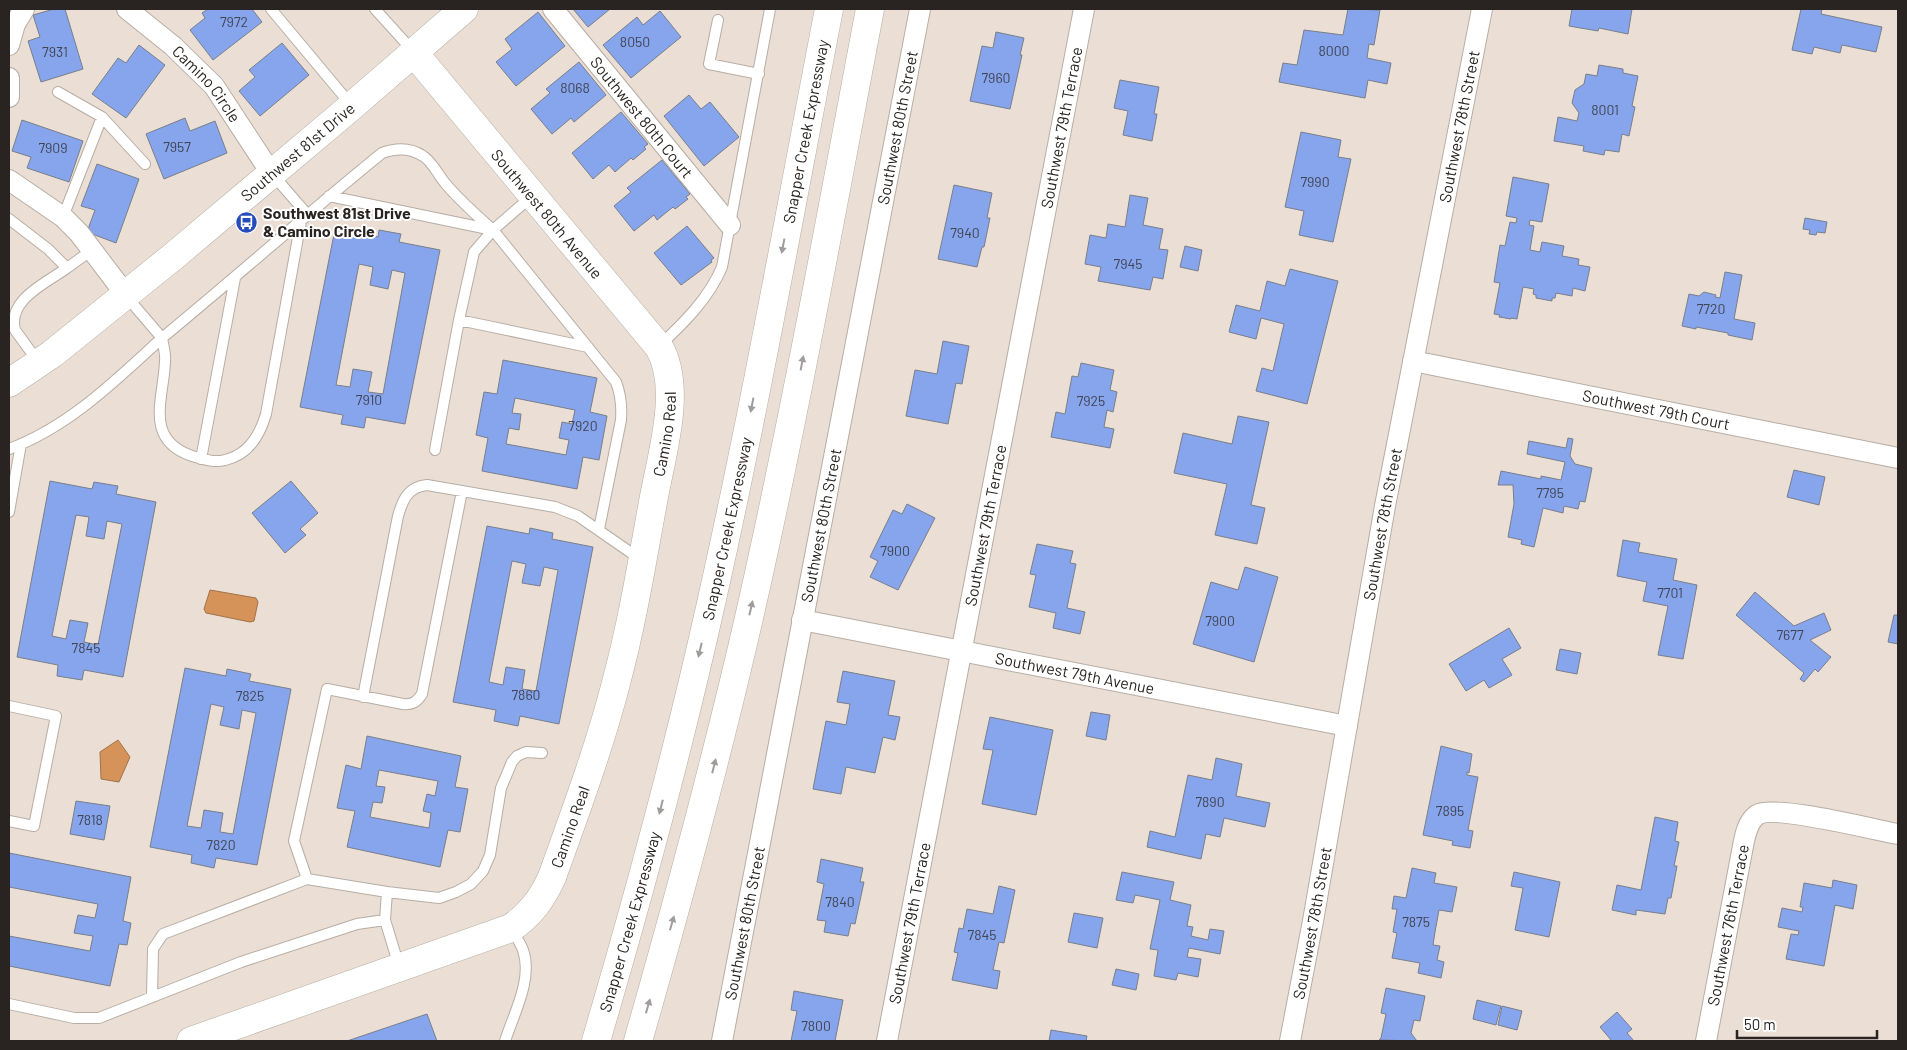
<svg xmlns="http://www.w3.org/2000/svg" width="1907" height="1050" font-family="Barlow,sans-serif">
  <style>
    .water { fill: #d59359; stroke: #a17248 }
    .building { fill: #86a5ec; stroke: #797e8a; fill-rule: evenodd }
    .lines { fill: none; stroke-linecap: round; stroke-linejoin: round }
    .lane-casing { stroke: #b8ada4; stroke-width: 12 }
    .street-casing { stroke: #b8ada4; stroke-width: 22 }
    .secondary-casing { stroke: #b8ada4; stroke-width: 29 }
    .highway-casing { stroke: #b8ada4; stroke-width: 29 }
    .lane { stroke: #fff; stroke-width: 10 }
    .street { stroke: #fff; stroke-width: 20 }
    .secondary { stroke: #fff; stroke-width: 28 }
    .highway { stroke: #fff; stroke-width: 28 }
    .oneway { fill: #9f9c9b }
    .labels { text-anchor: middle; stroke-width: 4; stroke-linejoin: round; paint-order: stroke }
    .number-label { font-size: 14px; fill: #404454 }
    .street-label { font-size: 16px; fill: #292421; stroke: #fff }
    .poi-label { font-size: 16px; font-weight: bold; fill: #292421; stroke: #fff; text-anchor: start }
  </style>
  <rect width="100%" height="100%" fill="#eaded5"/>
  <path class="water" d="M210,590L256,598L258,602L254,621L250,622L206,613L204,609Z
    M118,740L130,757L119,782L101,779L100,752Z"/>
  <path class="building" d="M54,9H65L83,69L41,82L28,41L40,37L33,15Z
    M208,9H252L262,22L213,60L190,30L205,18L202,13Z
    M573,9H610L588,27Z
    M1348,9L1380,10L1374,45L1369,44L1367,58L1391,63L1387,84L1368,80L1365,98L1279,82L1283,63L1297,65L1304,30L1343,35Z
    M1572,9H1632L1628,34L1599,28L1598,31L1569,26Z
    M1801,9H1822L1821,14L1882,27L1876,52L1842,45L1840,53L1814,47L1812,54L1792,50Z
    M660,11L681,37L631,78L603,45L637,17L643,25Z
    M538,12L565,46L516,86L496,62L512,49L505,39Z
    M996,32L1024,38L1020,55H1022L1010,109L970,101L982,46L993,48Z
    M282,43L309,75L260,116L239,91L255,77L249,70Z
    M139,45L165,65L126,118L92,94L118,58L126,63Z
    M579,62L606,95L574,122L571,118L552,134L531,109L550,93L546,89Z
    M1599,65L1623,69V73L1638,76L1632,106L1635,107L1629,136L1622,134L1619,152L1605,150L1604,155L1583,151L1584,146L1554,141L1558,117L1577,121L1579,113L1572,103L1575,90L1584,84L1586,74L1597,76Z
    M1120,80L1159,87L1154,114H1157L1152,141L1123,135L1128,111L1114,108Z
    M689,95L701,109L710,102L739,137L704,166L664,116Z
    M621,112L648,144L644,147L646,149L633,160L631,158L615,172L609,165L593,179L572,153Z
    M185,118L190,131L215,121L227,153L164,179L146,134Z
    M22,120L83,141L69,182L27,168L31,157L12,151Z
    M1301,132L1341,140L1338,157L1351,159L1333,242L1299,235L1304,211L1285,207Z
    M662,160L690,194L686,197L688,199L675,209L673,207L657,220L654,215L634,231L614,206L631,192L627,188Z
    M97,164L139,179L116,243L87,232L95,210L81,206Z
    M1513,177L1549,184L1542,222L1530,220L1529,225L1534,226L1530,250L1540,252L1542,242L1564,246L1562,256L1579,259L1578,265L1590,267L1585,291L1573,288L1572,296L1556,293L1555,298H1552V301L1536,298V295L1533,294L1534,289L1523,287L1517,319L1511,318V319L1499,317L1500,315L1494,314L1500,283L1494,282L1500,245L1505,246L1510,222L1516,223L1517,218L1506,216Z
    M954,185L992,193L987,218H990L984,247H982L977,267L938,259Z
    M1130,195L1148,198L1143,225L1163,229L1159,249L1168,250L1163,279L1153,277L1150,290L1098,281L1101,267L1085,264L1090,235L1106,238L1108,224L1125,227Z
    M1805,218L1827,222L1825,233L1817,232L1816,235L1809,234L1810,230L1803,229Z
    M687,226L714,258L711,260L712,262L681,285L654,253Z
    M335,229L378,237L379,230L401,234L399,242L440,250L405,424L366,417L364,428L341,424L343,415L300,407ZM359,264L373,267L370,285L388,289L392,270L405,273L383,394L368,392L372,372L353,369L350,387L336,385Z
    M1185,246L1202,250L1198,271L1180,267Z
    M1290,269L1338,281L1307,404L1256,391L1262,368L1273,371L1284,324L1261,318L1256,339L1229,332L1236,305L1260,311L1267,281L1285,286Z
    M1725,272L1742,275L1734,319L1755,323L1752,340L1728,335V333L1696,327V329L1682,326L1689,294L1699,296L1704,292L1716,295L1715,297L1720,298Z
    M943,341L969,346L962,384L956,383L948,424L906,416L915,370L937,374Z
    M503,360L597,378L590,412L607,416L599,460L583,457L577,489L482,471L488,438L476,435L484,392L497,394ZM515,398L575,410L572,424L562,422L559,438L569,440L566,455L506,444L509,428L519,430L521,414L512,413Z
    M1081,363L1114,370L1110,390L1117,392L1113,412L1107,410L1104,427L1114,429L1110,448L1051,437L1056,412L1065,414L1072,376L1078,377Z
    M1238,416L1269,422L1251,505L1265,508L1257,544L1215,535L1227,484L1174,473L1183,433L1232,444Z
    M1568,438L1573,439L1570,456L1575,464L1592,468L1585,502L1580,501L1578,509L1564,506L1563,513L1543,508L1534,547L1521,544L1522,540L1508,537L1514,504L1513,485H1498L1501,471L1541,479V476L1561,480L1565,462L1527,454L1529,441L1566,448Z
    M1794,470L1825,477L1819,505L1787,497Z
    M50,481L92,489L94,482L118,486L116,494L156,502L123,677L84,670L82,680L57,676L58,665L17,657ZM76,515L89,517L86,536L104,539L107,521L122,524L98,645L84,642L88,623L70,620L66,639L52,636Z
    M291,481L318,513L300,529L306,535L285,553L252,513Z
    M907,504L935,518L898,590L870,577L878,561L870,557L893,510L902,514Z
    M487,526L529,534L530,528L553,533L552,539L593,547L559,724L520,716L518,726L494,721L496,710L453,702ZM512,561L526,564L522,583L540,586L544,567L558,570L536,691L522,689L525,670L506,667L503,685L489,682Z
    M1623,540L1640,543L1638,552L1677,559L1673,580L1697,585L1683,659L1658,655L1668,606L1643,601L1647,582L1617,576Z
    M1037,544L1073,551L1070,563L1076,564L1067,608L1085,612L1080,634L1053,628L1056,613L1029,607L1036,575L1030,574Z
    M1245,567L1278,577L1254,662L1193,644L1211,582L1238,590Z
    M1755,592L1794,626L1824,613L1831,630L1810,640L1831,657L1818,672L1815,669L1804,682L1800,679L1804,673L1736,615Z
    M1894,615H1898V644L1888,642Z
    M1509,628L1521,648L1502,659L1512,675L1489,688L1484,680L1466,691L1449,664Z
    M1560,649L1581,653L1577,674L1556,670Z
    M185,668L226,676L227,669L251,674L249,681L291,689L257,865L216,858L214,868L191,863L192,855L150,847ZM211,704L224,707L220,725L239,729L242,710L256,713L233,834L220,832L223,813L204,810L201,828L187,826Z
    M843,671L895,681L888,715L900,717L895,740L883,737L875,773L846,767L841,794L813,789L826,721L846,725L850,704L837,702Z
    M1091,712L1110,715L1106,740L1086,736Z
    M990,717L1053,730L1036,815L982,804L993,750L983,749Z
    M367,736L461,756L455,787L468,789L460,832L448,830L440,867L347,847L355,811L337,808L346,765L361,769ZM379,770L438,781L435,796L427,794L423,811L431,813L429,828L370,817L373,802L382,803L385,787L376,786Z
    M1441,746L1472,754L1469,773L1467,772V775L1478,777L1468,830L1473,831L1470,848L1452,845L1453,841L1423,835Z
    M1216,758L1242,764L1236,796L1270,803L1265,827L1224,818L1220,837L1206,834L1201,859L1147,847L1150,831L1175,837L1188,775L1212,780Z
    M76,801L110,806L104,840L70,834Z
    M1655,817L1678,822L1675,841L1679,842L1674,866H1677L1671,898H1668L1665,914L1636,910V915L1612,910L1617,885L1641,890Z
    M9,853L131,877L123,921L131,923L127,945L119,944L110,986L9,966V936L90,951L93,936L74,933L78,915L95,918L98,904L9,887Z
    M821,859L863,868L860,882H864L855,924L851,923L848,936L824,932L826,921L817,920L824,884L817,882Z
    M1412,868L1436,873L1434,883L1457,887L1452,912L1439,910L1435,932L1433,945L1440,946L1437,960L1444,962L1441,978L1418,973L1420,963L1392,958L1397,933L1393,932L1397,909H1392L1394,896L1406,898Z
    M1122,872L1174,882L1170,900L1191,905L1187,926L1193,927L1191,936L1208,940L1210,929L1224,931L1220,954L1189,948L1187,957L1201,959L1198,977L1178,973L1176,980L1154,976L1158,950L1150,949L1160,900L1135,895L1133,903L1116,900Z
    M1514,872L1560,882L1549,937L1515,930L1523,888L1511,886Z
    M1833,880L1857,885L1853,909L1835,905L1824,966L1786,959L1791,934L1798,935L1799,931L1778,927L1782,908L1802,912L1803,907H1800L1804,883L1832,888Z
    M999,886L1015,890L1004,943L999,942L993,970L1000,971L997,989L952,980L958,953L954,952L959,928L963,929L967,909L993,914Z
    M1074,913L1103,918L1097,948L1068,942Z
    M1116,969L1139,974L1136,990L1112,985Z
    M1386,988L1425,996L1420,1021L1414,1020L1411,1033L1417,1041L1379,1040L1381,1038L1386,1014L1381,1013Z
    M794,991L843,1000L835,1041H791L797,1011L791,1010Z
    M1477,1000L1501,1006L1496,1025L1473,1019Z
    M1502,1006L1522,1011L1517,1030L1498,1025Z
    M1617,1012L1632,1029L1627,1033L1634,1041H1610L1611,1040L1600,1027Z
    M427,1014L437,1041H347Z
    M1051,1030L1087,1036L1086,1041H1049Z"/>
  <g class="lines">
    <defs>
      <path id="lane" d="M271,9L352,106
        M375,9L413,51
        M718,20L709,64L759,74
        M58,92L102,117L145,164
        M273,175L307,214
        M329,196L493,230L532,196
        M63,217L102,117
        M9,219L48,249L67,268L92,250
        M126,296L162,338C236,277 308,213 382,153C396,148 411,148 423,156C432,161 438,175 445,183C459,200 476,215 493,230L616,382C621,395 622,406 621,420L599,529
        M459,320L588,347
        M162,338C163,345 166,354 165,361C164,398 143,439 192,456C203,459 214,463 225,460C248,455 260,435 266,414L301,221
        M659,346C684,323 709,298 722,267L770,9
        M39,363L15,330C7,300 46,283 67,268
        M9,449C69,427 116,380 162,338
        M435,450L459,320L474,252L493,230
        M201,459L235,278
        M9,512L21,444
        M363,697L398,516C403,499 408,487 427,485L555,507L578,516L640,559
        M9,706L56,716L34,826L9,821
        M307,879L294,841L327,689L403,704C412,705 417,702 422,694L462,491
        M387,892L385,920L399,966
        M152,996L153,949L163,934L307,879L387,892L439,898L456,892L471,884L483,871L490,855L501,788L512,762L517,756L526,752L542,753
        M9,1004L74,1018H99L241,962L357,924L385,920
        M505,1041C514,1013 533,979 523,950C520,942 515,935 511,929"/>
      <g id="street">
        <path id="s1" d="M127,9L173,46L214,86L271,173"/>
        <path id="s2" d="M553,9L730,225"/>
        <path d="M9,45L15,24L24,9"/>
        <path d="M9,78V97"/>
        <path d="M9,180L63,217L79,233L126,295"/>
        <path id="s3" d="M1413,361L1898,458"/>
        <path id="s4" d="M802,620L1347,726"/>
        <path id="s5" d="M722,1041L920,9"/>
        <path id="s6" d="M887,1041L1084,9"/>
        <path id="s7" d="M1290,1041L1313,921L1385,506L1482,9"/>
        <path id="s8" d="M1706,1041L1743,846C1745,835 1748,821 1757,815C1773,804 1875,830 1898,834"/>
      </g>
      <g id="secondary">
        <path id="s9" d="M9,383L52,354L175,255L352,106L464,9"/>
        <path id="s10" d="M191,1041L511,928C531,914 542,899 552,877C575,813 599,749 616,683C632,624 642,562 653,502C661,456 683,389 659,347L414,53"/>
      </g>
      <g id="highway">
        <path id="s11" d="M596,1041C639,895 679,748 712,599C756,403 791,206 829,9"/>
        <path d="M638,1041C679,898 718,754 751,609C796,410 832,209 870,9"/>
      </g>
    </defs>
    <use href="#lane" class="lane-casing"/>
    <use href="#street" class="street-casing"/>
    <use href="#secondary" class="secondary-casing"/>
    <use href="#highway" class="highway-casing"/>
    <use href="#lane" class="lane"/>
    <use href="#street" class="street"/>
    <use href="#secondary" class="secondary"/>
    <use href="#highway" class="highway"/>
  </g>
  <defs><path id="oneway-solid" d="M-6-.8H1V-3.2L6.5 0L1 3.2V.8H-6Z" transform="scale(1.25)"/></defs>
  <g class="oneway">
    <use href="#oneway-solid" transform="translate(783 246) rotate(101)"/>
    <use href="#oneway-solid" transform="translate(802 363) rotate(-79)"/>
    <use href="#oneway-solid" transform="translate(752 405) rotate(101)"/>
    <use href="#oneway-solid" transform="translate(751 608) rotate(-77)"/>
    <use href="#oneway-solid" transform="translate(700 650) rotate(103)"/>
    <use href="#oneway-solid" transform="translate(714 766) rotate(-76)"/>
    <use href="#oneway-solid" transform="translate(661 807) rotate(104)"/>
    <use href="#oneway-solid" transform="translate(672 923) rotate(-74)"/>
    <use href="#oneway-solid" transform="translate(648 1006) rotate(-74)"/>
  </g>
  <defs>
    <symbol id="bus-disc" viewBox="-11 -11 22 22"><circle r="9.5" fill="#264cbb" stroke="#fff"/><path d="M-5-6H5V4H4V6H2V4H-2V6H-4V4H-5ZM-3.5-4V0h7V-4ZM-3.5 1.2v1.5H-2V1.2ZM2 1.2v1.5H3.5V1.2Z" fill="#fff"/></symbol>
  </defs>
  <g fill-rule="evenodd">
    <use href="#bus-disc" x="234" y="210" width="25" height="25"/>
  </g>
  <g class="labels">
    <g class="number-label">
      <text x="234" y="27">7972</text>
      <text x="635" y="47">8050</text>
      <text x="1334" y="56">8000</text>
      <text x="55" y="57">7931</text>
      <text x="996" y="83">7960</text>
      <text x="575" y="93">8068</text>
      <text x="1605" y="115">8001</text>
      <text x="177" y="152">7957</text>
      <text x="53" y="153">7909</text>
      <text x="1315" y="187">7990</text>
      <text x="965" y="238">7940</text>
      <text x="1128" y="269">7945</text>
      <text x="1711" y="314">7720</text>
      <text x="369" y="405">7910</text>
      <text x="1091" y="406">7925</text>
      <text x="583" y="431">7920</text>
      <text x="1550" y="498">7795</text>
      <text x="895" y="556">7900</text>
      <text x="1670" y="598">7701</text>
      <text x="1220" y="626">7900</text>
      <text x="1790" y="640">7677</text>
      <text x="86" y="653">7845</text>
      <text x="526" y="700">7860</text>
      <text x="250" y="701">7825</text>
      <text x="1210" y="807">7890</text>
      <text x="1450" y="816">7895</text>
      <text x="90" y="825">7818</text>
      <text x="221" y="850">7820</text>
      <text x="840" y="907">7840</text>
      <text x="1416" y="927">7875</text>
      <text x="982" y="940">7845</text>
      <text x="816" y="1031">7800</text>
    </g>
    <g class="street-label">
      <text dy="6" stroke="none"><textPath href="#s1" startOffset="110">Camino Circle</textPath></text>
      <text dy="6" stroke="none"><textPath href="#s2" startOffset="140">Southwest 80th Court</textPath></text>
      <text dy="6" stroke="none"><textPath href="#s5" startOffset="930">Southwest 80th Street</textPath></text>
      <text dy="6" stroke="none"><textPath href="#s6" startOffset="930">Southwest 79th Terrace</textPath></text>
      <text dy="6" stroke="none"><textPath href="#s7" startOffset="930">Southwest 78th Street</textPath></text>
      <text dy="6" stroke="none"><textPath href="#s11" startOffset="934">Snapper Creek Expressway</textPath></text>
      <text dy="6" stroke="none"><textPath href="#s9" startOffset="370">Southwest 81st Drive</textPath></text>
      <text transform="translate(547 214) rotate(50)" y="6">Southwest 80th Avenue</text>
      <text dy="6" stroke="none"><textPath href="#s3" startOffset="248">Southwest 79th Court</textPath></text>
      <text dy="6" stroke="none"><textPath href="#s10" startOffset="864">Camino Real</textPath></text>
      <text dy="6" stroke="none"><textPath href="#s7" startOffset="525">Southwest 78th Street</textPath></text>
      <text dy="6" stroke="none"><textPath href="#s5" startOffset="525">Southwest 80th Street</textPath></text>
      <text dy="6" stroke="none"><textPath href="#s6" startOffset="525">Southwest 79th Terrace</textPath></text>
      <text dy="6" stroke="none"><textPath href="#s11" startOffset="529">Snapper Creek Expressway</textPath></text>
      <text dy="6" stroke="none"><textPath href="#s4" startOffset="278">Southwest 79th Avenue</textPath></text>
      <text dy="6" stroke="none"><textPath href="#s10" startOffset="459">Camino Real</textPath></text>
      <text dy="6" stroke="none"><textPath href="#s11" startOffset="124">Snapper Creek Expressway</textPath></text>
      <text dy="6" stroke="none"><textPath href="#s5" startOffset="120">Southwest 80th Street</textPath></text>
      <text dy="6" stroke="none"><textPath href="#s6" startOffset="120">Southwest 79th Terrace</textPath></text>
      <text dy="6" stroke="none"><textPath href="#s7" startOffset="120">Southwest 78th Street</textPath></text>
      <text dy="6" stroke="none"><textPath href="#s8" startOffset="118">Southwest 76th Terrace</textPath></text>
    </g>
    <g class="poi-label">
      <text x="263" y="219">Southwest 81st Drive<tspan x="263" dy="18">&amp; Camino Circle</tspan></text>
    </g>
  </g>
  <rect width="1907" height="1050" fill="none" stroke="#292421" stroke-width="20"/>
  <path d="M1737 1030v8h140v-8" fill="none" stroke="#292421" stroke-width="2.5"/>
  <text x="1744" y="1030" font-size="15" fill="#292421" stroke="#ffffff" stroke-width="4" paint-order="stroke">50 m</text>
</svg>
